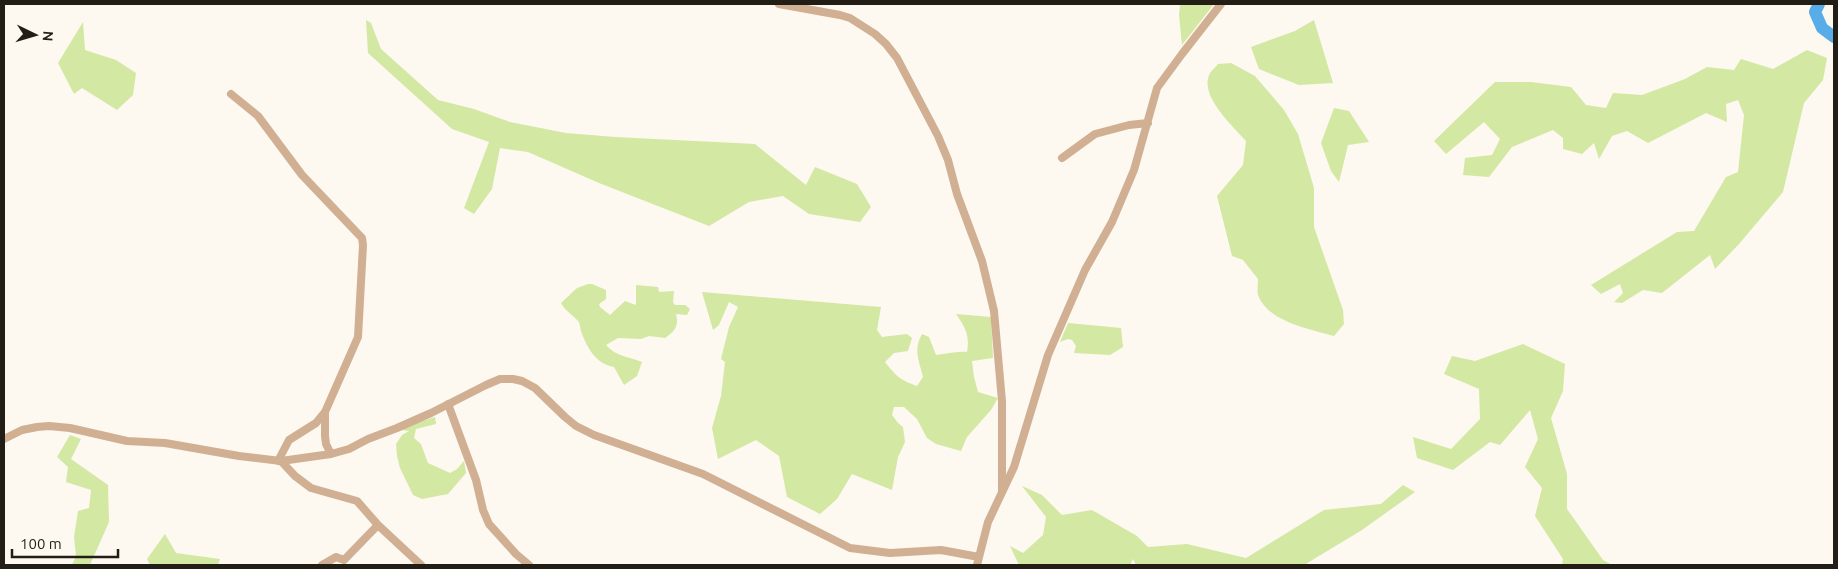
<svg xmlns="http://www.w3.org/2000/svg" width="1838" height="569" font-family="Ubuntu,sans-serif">
  <style>
    .green { fill: #d3e8a2 }
    .lines { fill: none; stroke-linecap: round; stroke-linejoin: round }
    .river { stroke: #58ade9; stroke-width: 12 }
    .minor { stroke: #d0af93; stroke-width: 8 }
  </style>
  <rect width="100%" height="100%" fill="#fdf8f0"/>
  <path class="green" d="M1180,4H1214L1182,45L1179,15Z
    M366,20L371,23L381,49L438,100L474,109L510,122L566,133L615,137L755,144L806,185L815,167L857,184L871,207L860,222L809,214L783,196L749,202L709,226L599,183L528,152L500,148L492,189L474,214L464,208L489,142L452,129L368,53Z
    M1314,20L1333,83L1299,85L1259,69L1251,47L1295,31Z
    M83,22L85,50L116,60L136,73L133,95L117,110L82,88L74,94L58,63Z
    M1807,50L1827,58L1823,80L1804,103L1783,192L1739,244L1715,269L1710,255L1662,293L1643,290L1622,303L1614,302L1623,293L1620,284L1601,294L1591,285L1677,232L1694,231L1726,177L1738,172L1744,115L1738,100L1726,104L1727,122L1706,113L1648,143L1627,131L1612,136L1599,159L1594,143L1582,154L1563,149V138L1553,130L1512,147L1489,177L1463,175L1465,158L1492,155L1500,139L1484,122L1446,154L1434,141L1495,82H1531L1571,87L1586,105L1606,108L1613,93L1642,95L1685,79L1707,67L1734,70L1741,59L1773,69Z
    M1231,63L1255,76L1284,110L1298,134L1314,188V227L1343,310L1344,324L1334,336C1310,329 1268,322 1258,295C1257,290 1258,284 1258,279L1243,260L1232,256L1217,196L1243,165L1246,141C1233,126 1198,95 1210,73C1212,70 1216,67 1218,64Z
    M1334,108L1349,111L1369,142L1348,145L1339,182L1331,171L1321,143Z
    M588,284H592L606,290V299L599,304L600,307L610,315L625,301L636,305V285L658,287L659,292L674,291L673,302L675,305H685L690,309L687,315L676,314C679,326 675,331 665,338L649,336L641,339L618,338L606,345C617,357 627,356 642,362L637,376L624,385L614,367C596,364 587,348 581,331C580,327 580,322 577,320C571,313 566,312 561,303L577,288Z
    M702,292L881,307L877,330L882,337L907,334L912,338L908,351L894,353L885,362C896,376 900,380 917,386L923,377C919,360 913,350 922,334L929,337L936,355C947,354 956,351 967,352C970,335 965,327 956,314L991,317L993,358L972,361L974,377L978,392L998,398L991,410L967,437L961,451L936,444L927,438L917,419L904,407H894L892,415L898,423L903,427L905,442L898,457L892,490L852,474L837,499L820,514L787,497L779,456L756,440L718,459L712,428L721,396L725,362L721,359L729,327L738,307L729,302L719,325L713,330Z
    M1068,323L1121,328L1123,347L1110,355L1074,353L1076,346L1072,340L1068,339L1060,342Z
    M1523,344L1565,364L1563,391L1551,418L1567,474V509L1603,560L1612,565H1562L1563,559L1535,516L1542,488L1525,467L1538,439L1530,410L1500,445L1490,442L1453,470L1417,458L1413,437L1451,449L1480,419L1479,389L1444,374L1452,356L1475,361Z
    M435,417L436,424L416,429L414,438L421,444L428,463L450,473L457,469L464,461L466,473L448,494L422,499L413,495L400,468L397,456L396,444L402,435L409,431L402,430L407,426Z
    M70,435L81,439L71,459L108,485L109,522L90,565H72L76,556L74,537L78,511L89,508L91,490L66,482L68,467L57,457Z
    M1403,485L1415,492L1362,530L1304,565H1136L1133,559L1130,565H1019L1010,546L1023,553L1043,535L1046,517L1022,486L1042,495L1062,515L1092,510L1137,536L1148,547L1187,544L1246,558L1324,510L1381,504Z
    M165,534L176,553L220,559L218,565H150L147,559Z"/>
  <g class="lines">
    <path class="river" d="M1819,4L1815,12L1822,28L1834,37"/>
    <path class="minor" d="M779,4L840,15L850,18L875,34L886,44L897,58L938,136L948,160L957,194L982,261L994,311L1002,401V491
      M231,94L258,116L302,175L362,238L363,245L358,337L325,412V436L326,444L331,454
      M1062,158L1095,134L1129,125L1148,123
      M448,404L476,480L483,510L489,524L516,554L529,565
      M4,439L22,430L37,427L49,426L70,428L127,441L165,443L239,456L281,461L331,454L349,449L368,439L397,428L431,413L486,385L500,379H513L522,381L535,388L565,417L576,426L594,435L703,474L850,548L890,553L941,550L979,557
      M278,461L289,440L316,423L325,412
      M281,461L295,476L311,488L357,501L378,525L421,565
      M322,565L336,557L344,560L378,525
      M977,565L988,522L1014,467L1048,355L1085,270L1112,222L1134,170L1157,88L1182,54L1221,4"/>
  </g>
  <rect width="1838" height="569" fill="none" stroke="#221e16" stroke-width="10"/>
  <g transform="translate(35 35) rotate(95)" stroke="#fdf8f0" stroke-width="4" paint-order="stroke">
  <path d="M0-4L9 19L0 12L-9 19Z" fill="#221e16"/>
  <text y="-8" font-size="14" font-weight="bold" text-anchor="middle" fill="#221e16">N</text>
  </g>
  <path d="M12 549v8h106v-8" fill="none" stroke="#221e16" stroke-width="2.5"/>
  <text x="20" y="549" font-size="15" fill="#221e16" stroke="#fdf8f0" stroke-width="4" paint-order="stroke">100 m</text>
</svg>
